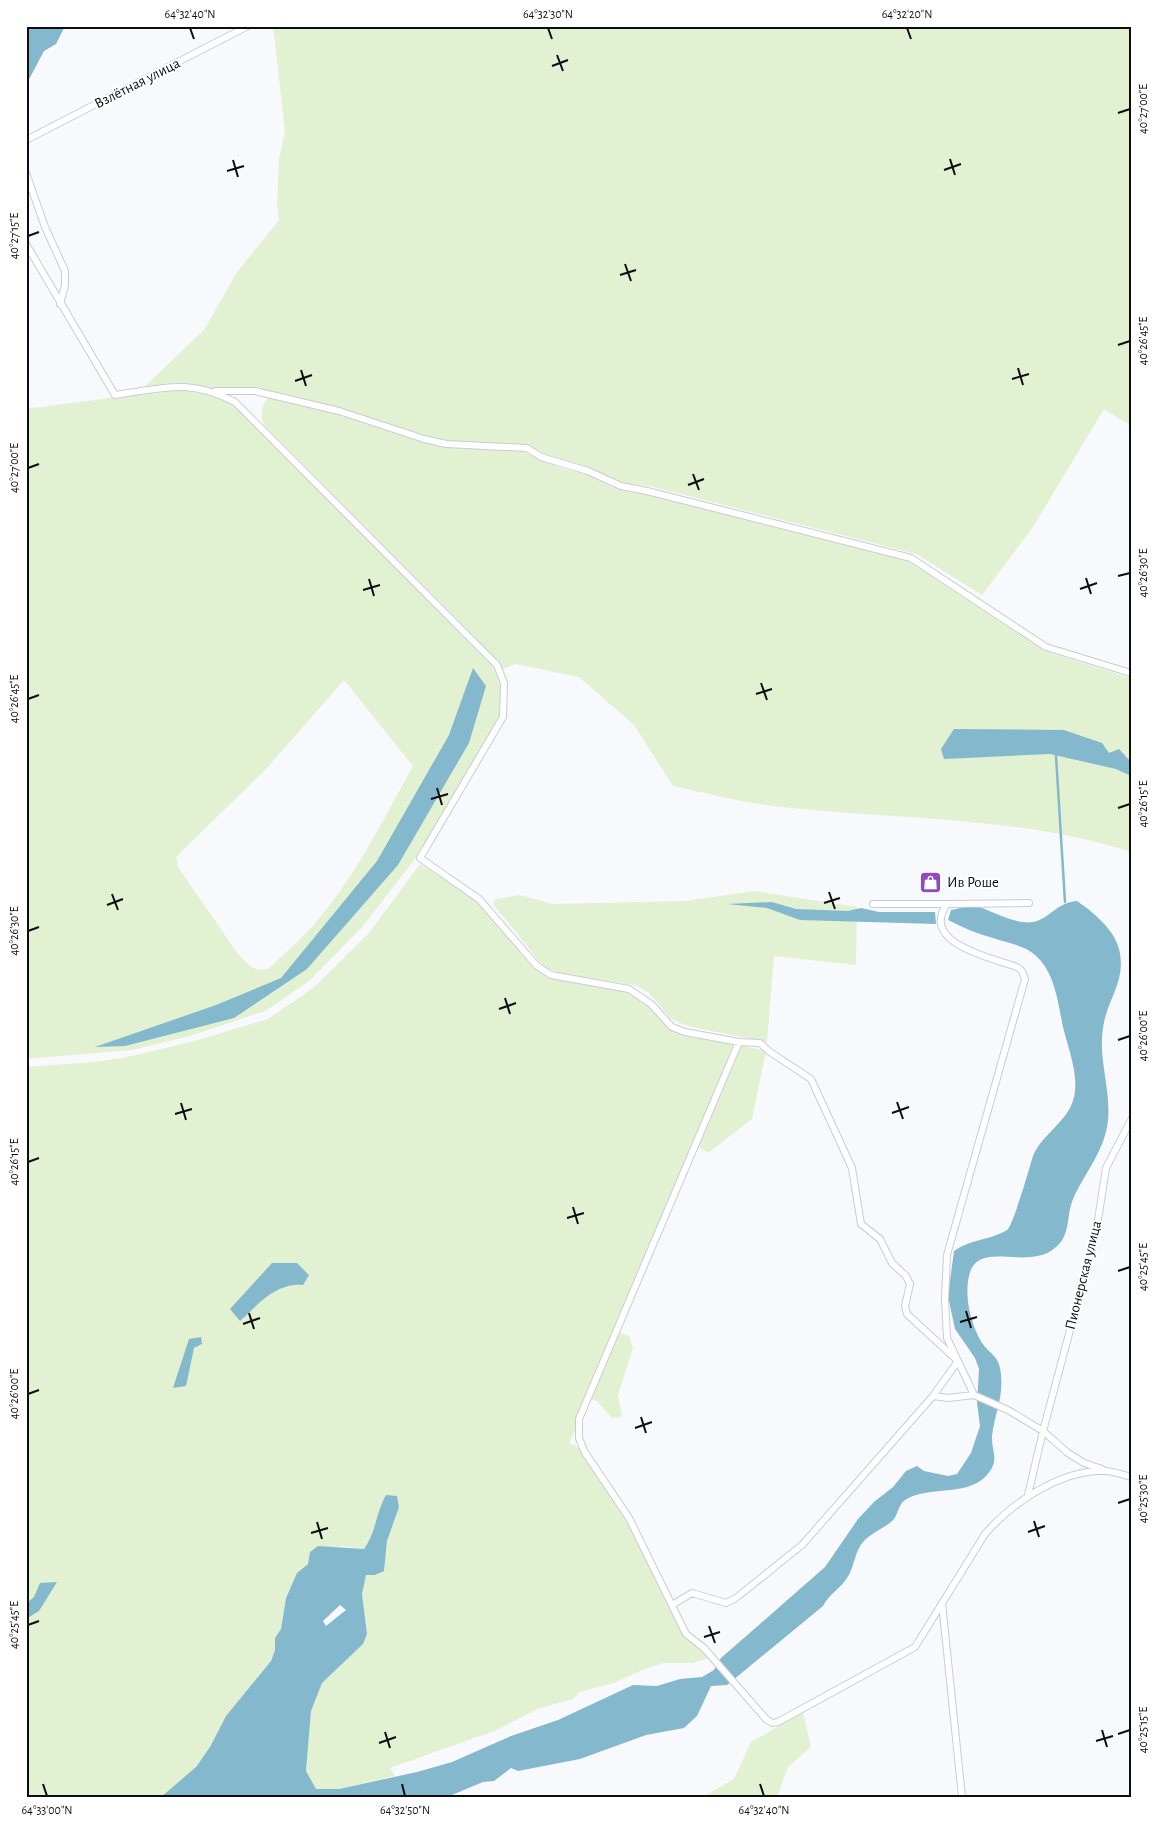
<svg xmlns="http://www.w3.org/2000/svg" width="1157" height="1823" font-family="'Alegreya Sans',sans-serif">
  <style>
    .green { fill: #e2f1d1; fill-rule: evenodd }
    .water { fill: #84b8cd; fill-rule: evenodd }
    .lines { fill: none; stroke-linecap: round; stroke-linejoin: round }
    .stream { stroke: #84b8cd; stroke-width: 2.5 }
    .minor-casing { stroke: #c8ccd5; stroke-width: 8 }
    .minor { stroke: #fff; stroke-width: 6 }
    .ticks { fill: none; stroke: #0c0e11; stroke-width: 2 }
    .labels { text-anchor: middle; stroke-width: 4; stroke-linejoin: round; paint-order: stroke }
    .street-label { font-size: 15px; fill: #0c0e11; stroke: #fff }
    .poi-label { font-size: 15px; fill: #0c0e11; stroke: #fff; text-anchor: start }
    .neatline { fill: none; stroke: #0c0e11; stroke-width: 2 }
    .ticks-label { font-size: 12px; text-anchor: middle; fill: #0c0e11 }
  </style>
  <rect width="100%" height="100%" fill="#f8f9fd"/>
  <path class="green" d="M273,26H1131V426L1104,409L1033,527L982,595L916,554L649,486L622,483L590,469L543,453L527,445L447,442L424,437L257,387L214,389L185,383L143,388L204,330L237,272L279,220L277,204L279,159L285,131Z
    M178,389C212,390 229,399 253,422L489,662C504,682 503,702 497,726L418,855L363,926L308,982L265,1011L190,1036L132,1050L26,1059V409ZM344,680L413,766C376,832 343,904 284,954C279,958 273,966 267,969C255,974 245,961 238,954L178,867L176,857L266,769Z
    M269,397L336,414L422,442L520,450L563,469L586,474L618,490L649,494L908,561L1047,652L1131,678V852C1016,815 892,820 773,806C740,802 706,793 673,786L634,725L579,677L516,664L503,669L473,635L265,426C260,416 260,406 269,397Z
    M420,864L477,900L541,973L556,979L630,990L643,998L671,1030L766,1051L752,1119L708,1153L696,1146L618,1332L629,1336L633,1348L618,1395L622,1417L612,1418L597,1401L589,1399L570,1441V1444L575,1445L580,1450L624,1513L685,1635L696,1641L708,1658L693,1663H663L640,1671L614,1683L579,1692L573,1699L537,1709L497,1730L390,1768L395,1776L339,1789H315L306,1771L311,1711L322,1683L363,1644L367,1634L362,1594L366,1575H375L384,1571L387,1541L396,1516L381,1505L371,1540L364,1549L341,1546L310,1552L308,1564L297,1573L286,1598L281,1629L276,1638L275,1650L271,1661L226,1716L210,1747L196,1767L161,1797H26V1067L94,1062L123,1058L191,1042L268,1019L313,988L369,933Z
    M754,891L857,907L856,965L774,956L767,1042L687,1026L670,1018L649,993L635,985L563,974L544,967L493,904L496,899L520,895L553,904L686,901Z
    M803,1712L811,1747L788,1767L777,1797H703L734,1779L751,1742Z"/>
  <path class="water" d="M26,26H65L56,44L44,51L26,85Z
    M473,668L486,686L469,743L398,865L307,969L234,1018L125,1046L95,1047L216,1005L281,978L377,861L449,735Z
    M954,729L1064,730L1102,743L1109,753L1119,749L1130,761L1131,776L1116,769L1050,754L944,759L941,749Z
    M1077,901C1093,912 1114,929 1119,949C1127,982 1107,998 1103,1028C1098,1059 1111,1089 1108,1120C1105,1151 1085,1172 1073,1199C1067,1213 1070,1231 1060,1243C1033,1276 978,1236 969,1276C964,1297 971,1325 982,1343C989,1353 998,1356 1000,1368C1005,1395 995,1411 992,1436C991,1449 999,1459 990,1471C971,1499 931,1484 905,1500C899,1504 898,1513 894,1519C886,1528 872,1532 864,1541C854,1551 855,1567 847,1578C840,1589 830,1593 823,1606L727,1685L711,1686L697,1716L684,1728L646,1735L580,1759L518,1771L511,1768L494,1781L483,1782L447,1797H161L196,1767L210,1747L226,1716L271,1661L275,1650V1638L281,1629L286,1598L297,1573L308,1564L310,1552L318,1546L364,1549C376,1533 376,1512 386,1495L397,1496L399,1507L387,1541L384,1571L375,1575H366L362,1594L367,1634L363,1644L322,1683L311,1711L306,1771L316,1789H339L417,1772L452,1762L511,1736L558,1720L633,1685L657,1686L680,1679L702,1677L714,1670L721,1658L825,1567L858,1519L874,1502L893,1487L906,1471L917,1466L924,1471L948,1476L957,1474L971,1453L980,1426L977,1403L979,1369L975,1358L955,1329L948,1296L954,1251C971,1239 991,1240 1007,1230C1013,1226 1029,1169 1033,1156C1041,1137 1060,1126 1070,1108C1083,1084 1069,1052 1063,1027C1058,1003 1055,972 1035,955C1024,945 1007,943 993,938C978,934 962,927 948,920L951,910C961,908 972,905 982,908C996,913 1017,925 1033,922C1050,919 1055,903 1077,901ZM340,1605L346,1610L326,1626L323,1621Z
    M772,902L796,909L848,911L861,908L879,912H935L936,924L800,920L767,908L727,904Z
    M272,1263H297L309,1275L303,1285C275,1283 259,1304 240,1321L230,1309Z
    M201,1337L202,1344L194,1348L186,1386L173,1388L189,1339Z
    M57,1582L39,1611L26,1619V1604L34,1597L40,1583Z"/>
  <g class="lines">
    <path class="stream" d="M1056,756L1065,902"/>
    <defs>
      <path id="minor" d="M26,140L248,26
        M26,173L45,227L65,271V285L60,304
        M26,244L115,395C164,388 189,378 235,402L497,665L504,683L503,717L420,858L479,899L537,966L551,975L629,989L651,1004L672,1027L685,1032L739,1042L760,1043L770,1052L811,1079L852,1168L861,1224L880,1239L892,1263L906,1276L910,1284L905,1306L907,1314L958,1361L974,1395
        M215,391H255L339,411L424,439L446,444L527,448L541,457L588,471L621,486L647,491L911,558L1046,647L1131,673
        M873,904H947
        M739,1042L579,1419V1438L584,1451L629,1518L686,1634L704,1648L766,1719L772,1723L778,1722L915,1647L985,1534C1012,1503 1061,1469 1105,1471C1113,1471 1123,1475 1131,1477
        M933,1396L948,1398L974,1395L1008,1410L1043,1431L1068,1453L1084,1463L1102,1469
        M1028,1495L1043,1431L1096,1233L1106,1168L1131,1120
        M942,1603L962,1797
        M672,1605L692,1593L726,1603L736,1598L802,1545L933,1396L958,1361L947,1338L945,1299L947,1255L1025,979L1022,971L1017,967C992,958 919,943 947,904L1029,903"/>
    </defs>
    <use href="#minor" class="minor-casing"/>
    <use href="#minor" class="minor"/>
  </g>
  <path class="ticks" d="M190,28L194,39M548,28L552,39M907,28L911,39M557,55L563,71M552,66L568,60M1118,113L1130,109M950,159L955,175M233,160L238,177M944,170L961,164M227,171L244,166M28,236L39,232M625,264L631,281M620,275L636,270M1118,345L1130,341M1018,368L1023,385M301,370L306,386M1012,379L1029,374M295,381L312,375M28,468L39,464M693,474L699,490M688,485L704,479M1118,576L1130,573M1086,578L1091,594M369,579L374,596M1080,589L1097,583M363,590L380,585M761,683L767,700M756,694L772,689M28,699L39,695M437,788L442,805M431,799L448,794M1118,808L1130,804M829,892L835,909M112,894L118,910M824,903L840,898M107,905L123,899M28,931L39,927M505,998L510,1014M499,1009L516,1003M1118,1040L1130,1036M897,1102L903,1119M181,1103L186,1120M892,1113L909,1107M175,1114L192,1109M28,1162L39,1158M573,1207L578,1224M567,1218L584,1213M1118,1271L1130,1267M966,1311L971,1328M249,1313L254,1329M960,1322L977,1317M243,1324L260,1318M28,1394L39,1390M641,1417L646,1433M635,1428L652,1422M1118,1503L1130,1499M1034,1521L1039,1537M317,1522L322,1539M1028,1532L1045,1526M311,1533L328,1528M28,1625L39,1621M709,1626L715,1643M704,1637L720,1632M1102,1730L1107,1747M385,1732L390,1748M1118,1734L1130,1730M1096,1741L1113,1736M379,1743L396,1737M43,1784L47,1796M402,1784L405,1796M760,1784L764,1796"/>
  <defs>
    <symbol id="shop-square" viewBox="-11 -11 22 22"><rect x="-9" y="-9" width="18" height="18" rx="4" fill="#914abd" stroke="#fff"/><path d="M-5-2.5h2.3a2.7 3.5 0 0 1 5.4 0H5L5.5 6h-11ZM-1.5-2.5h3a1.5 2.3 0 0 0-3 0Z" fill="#fff"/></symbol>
  </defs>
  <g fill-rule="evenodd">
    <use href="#shop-square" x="918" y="870" width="25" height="25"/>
  </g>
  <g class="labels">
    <g class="street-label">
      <text transform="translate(137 83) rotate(-27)" y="5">Взлётная улица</text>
      <text transform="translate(1083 1275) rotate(-76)" y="5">Пионерская улица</text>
    </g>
    <g class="poi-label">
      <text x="947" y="887">Ив Роше</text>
    </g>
  </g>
  <rect width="1157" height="1823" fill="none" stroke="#ffffff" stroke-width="55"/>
  <rect x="28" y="28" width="1102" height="1768" class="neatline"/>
  <g class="ticks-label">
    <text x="190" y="18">64°32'40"N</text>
    <text x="548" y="18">64°32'30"N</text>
    <text x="907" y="18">64°32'20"N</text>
    <text transform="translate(1143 109) rotate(-90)" y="4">40°27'00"E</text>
    <text transform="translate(14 236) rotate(-90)" y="4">40°27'15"E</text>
    <text transform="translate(1143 341) rotate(-90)" y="4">40°26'45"E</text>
    <text transform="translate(14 468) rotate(-90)" y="4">40°27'00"E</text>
    <text transform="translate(1143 573) rotate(-90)" y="4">40°26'30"E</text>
    <text transform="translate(14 699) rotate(-90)" y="4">40°26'45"E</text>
    <text transform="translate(1143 804) rotate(-90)" y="4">40°26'15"E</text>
    <text transform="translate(14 931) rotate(-90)" y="4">40°26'30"E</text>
    <text transform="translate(1143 1036) rotate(-90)" y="4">40°26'00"E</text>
    <text transform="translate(14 1162) rotate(-90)" y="4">40°26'15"E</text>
    <text transform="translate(1143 1267) rotate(-90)" y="4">40°25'45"E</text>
    <text transform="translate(14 1394) rotate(-90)" y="4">40°26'00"E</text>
    <text transform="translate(1143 1499) rotate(-90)" y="4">40°25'30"E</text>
    <text transform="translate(14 1625) rotate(-90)" y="4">40°25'45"E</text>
    <text transform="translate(1143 1730) rotate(-90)" y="4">40°25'15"E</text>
    <text x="47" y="1814">64°33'00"N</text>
    <text x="405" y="1814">64°32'50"N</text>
    <text x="764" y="1814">64°32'40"N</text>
  </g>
</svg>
